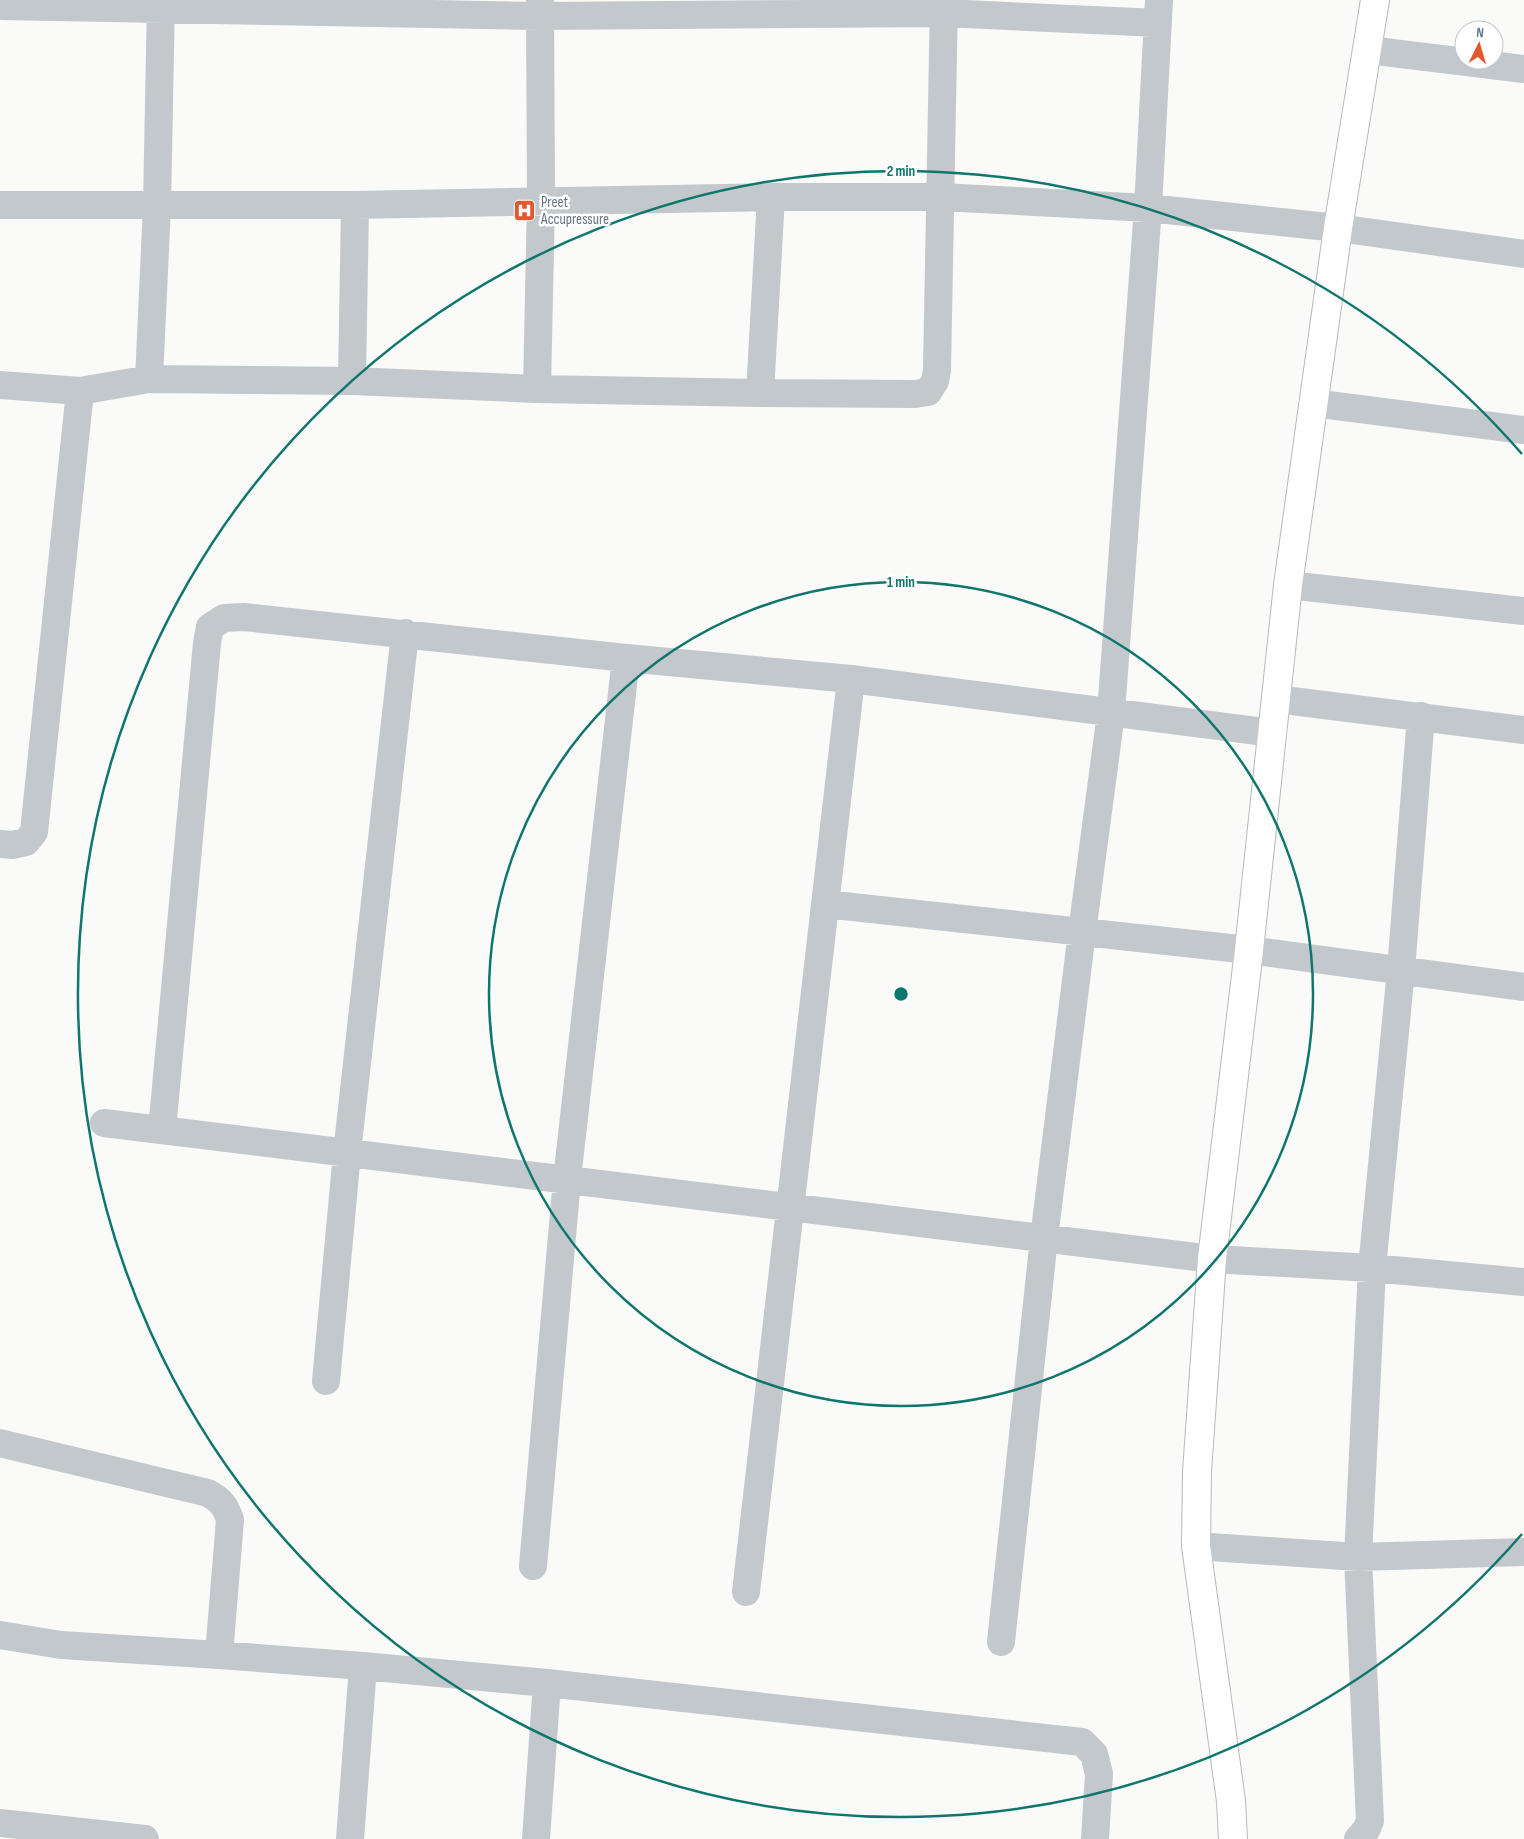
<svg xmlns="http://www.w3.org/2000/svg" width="1524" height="1839" font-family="'Sofia Sans Condensed',sans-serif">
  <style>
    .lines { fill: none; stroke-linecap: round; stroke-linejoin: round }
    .secondary-casing { stroke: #b3babf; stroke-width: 30 }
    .minor { stroke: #c3c8cc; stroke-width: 28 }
    .secondary { stroke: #fff; stroke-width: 28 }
    .ring { fill: none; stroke: #0f766e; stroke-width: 2.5 }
    .labels { text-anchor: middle; stroke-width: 5; stroke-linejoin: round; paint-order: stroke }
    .poi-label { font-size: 15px; fill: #657683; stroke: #fff; text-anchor: start }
    .centre { fill: #0f766e; stroke: #fff; stroke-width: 2.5 }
    .ring-label { font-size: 15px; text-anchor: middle; font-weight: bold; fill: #0f766e; stroke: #fff; stroke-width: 5; stroke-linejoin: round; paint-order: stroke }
  </style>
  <rect width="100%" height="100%" fill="#fafaf8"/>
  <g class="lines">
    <defs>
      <path id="secondary" d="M1233,1839L1231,1801L1196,1546L1197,1472L1212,1259L1249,950L1288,585L1338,228L1375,0"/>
    </defs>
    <use href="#secondary" class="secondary-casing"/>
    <path class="minor" d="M0,6L540,16L943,13L1158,23
      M1368,50L1524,69
      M0,205H355L771,197H941L1148,208L1338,228L1524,254
      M149,379L157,206L161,0
      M352,381L355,205
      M0,385L80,391L34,832L26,842L12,845L0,844
      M537,389L541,201L540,0
      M80,391L149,379L352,381L537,389L760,393L915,394L928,392L935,381L937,370L944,0
      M760,393L771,197
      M1313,403L1524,430
      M1288,585L1524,611
      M1276,699L1524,730
      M825,904L1249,950L1524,987
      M104,1123L1212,1259L1372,1268L1524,1282
      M162,1130L207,643L210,627L224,618L244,617L626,658L851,679L1273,733
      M326,1381L347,1153L405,633
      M0,1443L208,1493C221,1500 226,1507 230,1520L219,1655
      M1196,1546L1358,1557L1524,1552
      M533,1566L567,1179L626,658
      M746,1592L851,679
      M0,1635L61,1645L219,1655L363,1666L547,1683L1082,1742L1094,1754L1099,1774L1095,1839
      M1001,1642L1044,1238L1082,932L1111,713L1148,208L1159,0
      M0,1823L145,1839
      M350,1839L363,1666
      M536,1839L547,1683
      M1358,1839L1366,1830L1370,1821L1358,1557L1372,1268L1401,970L1421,716"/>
    <use href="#secondary" class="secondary"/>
  </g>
  <g class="ring">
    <circle cx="901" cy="994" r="412"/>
    <path d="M1522 1534A823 823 0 1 1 1522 454"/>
  </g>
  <defs>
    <symbol id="hospital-square" viewBox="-11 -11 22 22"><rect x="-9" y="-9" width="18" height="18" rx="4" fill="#e4572e" stroke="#fff"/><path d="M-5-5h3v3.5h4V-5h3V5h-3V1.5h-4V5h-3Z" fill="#fff"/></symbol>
  </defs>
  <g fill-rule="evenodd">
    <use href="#hospital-square" x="512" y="198" width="25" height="25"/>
  </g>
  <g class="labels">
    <g class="poi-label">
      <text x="541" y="207">Preet<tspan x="541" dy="17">Accupressure</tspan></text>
    </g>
  </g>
  <circle cx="901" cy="994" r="8" class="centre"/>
  <g class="ring-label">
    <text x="901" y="176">2 min</text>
    <text x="901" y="587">1 min</text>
  </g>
  <g transform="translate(1479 45) rotate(5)"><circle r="24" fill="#ffffff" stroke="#c1c8cd"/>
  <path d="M0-4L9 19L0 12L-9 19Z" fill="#e4572e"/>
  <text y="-8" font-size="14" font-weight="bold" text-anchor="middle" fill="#657683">N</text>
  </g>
</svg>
